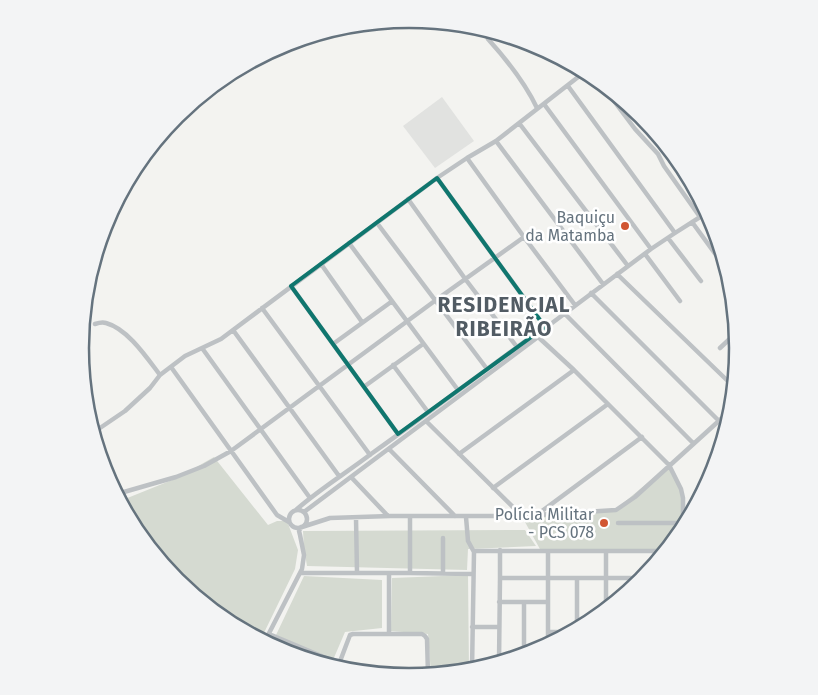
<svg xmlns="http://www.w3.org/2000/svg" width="818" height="695" font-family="'Fira Sans',sans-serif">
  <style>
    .built { fill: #e1e2e0 }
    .green { fill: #d5dad1 }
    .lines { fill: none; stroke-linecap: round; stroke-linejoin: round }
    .minor { stroke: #bdc1c4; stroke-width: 4.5 }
    .marked { fill: none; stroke: #0f766e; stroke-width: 4; stroke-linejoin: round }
    .poi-dot { fill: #d15532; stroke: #fff; stroke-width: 2 }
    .labels { text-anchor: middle; stroke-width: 5; stroke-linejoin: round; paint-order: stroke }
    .poi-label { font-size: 16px; fill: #65737e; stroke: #fff; text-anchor: end }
    .district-label { font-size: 21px; font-weight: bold; letter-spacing: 1px; fill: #525c64; stroke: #fff }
    .rim { fill: none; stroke: #65737e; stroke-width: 2.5 }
  </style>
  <rect width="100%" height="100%" fill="#f3f3f0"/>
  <path class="built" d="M442,97L474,141L435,168L403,126Z"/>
  <path class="green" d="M214,457L268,525L277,521H287L298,550L295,569L261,639L226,621L176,580L135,530L120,501L177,478Z
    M669,465L680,487L682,498L683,529L665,551H541L520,513L616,509Z
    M525,530L536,546L468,549L467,570L307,566L304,548L303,531Z
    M468,575L469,670L431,674L428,634L391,631L392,578Z
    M304,576L382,580V628L345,632L333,660L276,635Z"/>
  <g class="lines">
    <path class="minor" d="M496,32L488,39C507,60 525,83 537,108
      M603,83L611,97L635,129L658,154L664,166L700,217
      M568,86L675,233
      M544,104L651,249
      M519,123L628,266
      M496,141L603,284
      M437,178L545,327
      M408,199L466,280L517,347
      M692,222L727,270
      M377,223L487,369
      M524,237L575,305
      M668,238L701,281
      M349,243L458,390
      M645,254L680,301
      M321,264L362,322
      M617,274L734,387
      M291,286L398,434
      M591,293L719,421
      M262,308L370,455
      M564,313L693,443
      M95,324C98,323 103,322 106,323C128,329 147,358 160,375
      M233,330L339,476
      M536,335L574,370L669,465L681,489L683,498V529
      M333,344L391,302
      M202,348L310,498
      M720,348L736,333
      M393,365L428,412
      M171,367L277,515L289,522
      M365,386L423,344
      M426,421L522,516
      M92,431L100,428L125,411L150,388L160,375L185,356L221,339L437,178L467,158L496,141L582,74L588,72
      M389,449L455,516
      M459,454L574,370
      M351,477L388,516
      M493,488L608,404
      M117,494L176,477L204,466L231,451L436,300L524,237L467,158
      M297,509C320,489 346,473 371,454C426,415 480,374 535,334L540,332L651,249L675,233L708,212
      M289 519a9 9 0 1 1 18 0a9 9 0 1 1-18 0Z
      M304,512L538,337L540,332
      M538,514L642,437
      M410,516V573
      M466,517L468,541L474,552L472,670
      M356,518L357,573
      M618,523H686
      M302,527L330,518L390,516H522L616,510L635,497L732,409
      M500,550V578H643
      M606,551V603H614
      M655,551V563
      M474,552L476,551H665
      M548,552V644
      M301,573H410L473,574
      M389,573V633
      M443,573V538
      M577,578V629
      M499,602H548
      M472,627H499
      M548,632H571
      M269,634L357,671
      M265,641L302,569L304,555L300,535L299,531L301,527
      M524,655V602
      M499,662L500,578
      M339,664L350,635L353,634H422L425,636L427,639L428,674"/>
  </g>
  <path class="marked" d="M437,178L545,327L398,434L291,286Z"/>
  <g class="poi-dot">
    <circle cx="625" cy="226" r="5"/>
    <circle cx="604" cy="523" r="5"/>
  </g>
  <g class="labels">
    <g class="poi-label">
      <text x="615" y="223">Baquiçu<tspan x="615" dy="18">da Matamba</tspan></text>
      <text x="594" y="520">Polícia Militar<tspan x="594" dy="18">- PCS 078</tspan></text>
    </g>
    <g class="district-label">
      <text x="504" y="312">RESIDENCIAL<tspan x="504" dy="24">RIBEIRÃO</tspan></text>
    </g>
  </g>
  <path d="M0 0H818V695H0ZM89 348a320 320 0 1 1 640 0a320 320 0 1 1-640 0Z" fill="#f3f4f5" fill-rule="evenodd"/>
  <path class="rim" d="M89 348a320 320 0 1 1 640 0a320 320 0 1 1-640 0Z"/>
</svg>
